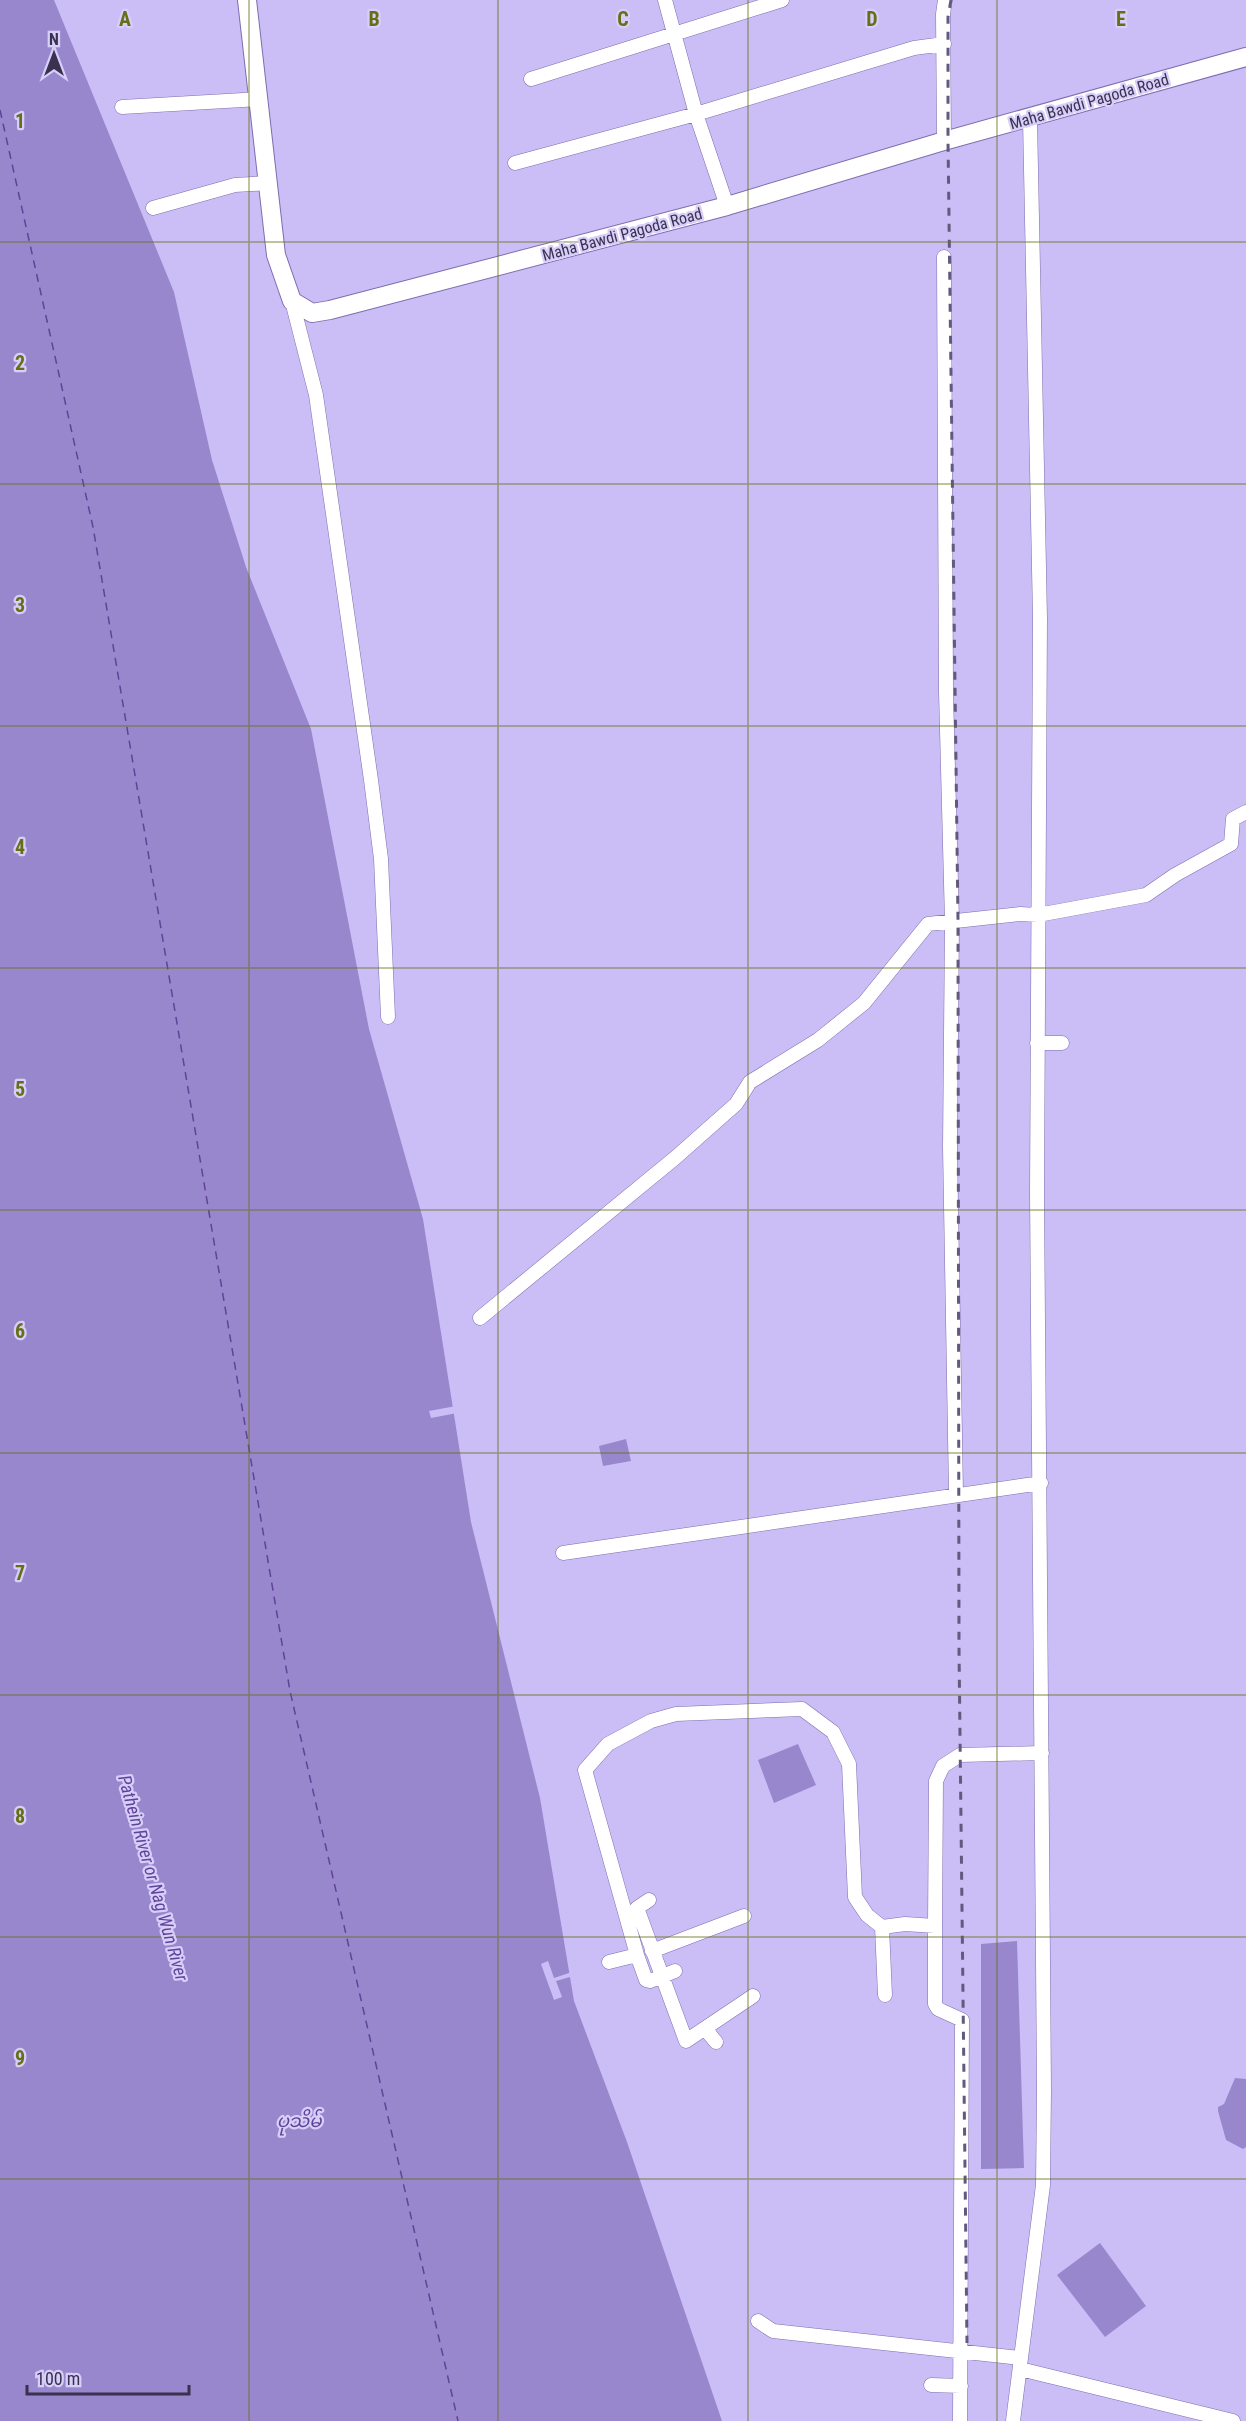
<svg xmlns="http://www.w3.org/2000/svg" width="1246" height="2421" font-family="'Roboto Condensed','Noto Sans Myanmar',sans-serif">
  <style>
    .water { fill: #9987cd }
    .pier { fill: #cbbef7 }
    .lines { fill: none; stroke-linecap: round; stroke-linejoin: round }
    .ferry { stroke: #5f4399; stroke-width: 1.5; stroke-dasharray: 8 6; stroke-linecap: butt }
    .street-casing { stroke: #7f6daf; stroke-width: 15 }
    .secondary-casing { stroke: #7f6daf; stroke-width: 20 }
    .street { stroke: #fff; stroke-width: 14 }
    .secondary { stroke: #fff; stroke-width: 18 }
    .rail { stroke: #63597e; stroke-width: 3; stroke-dasharray: 8 8; stroke-linecap: butt }
    .grid { fill: none; stroke: #666f16; stroke-width: 1.5; stroke-opacity: 0.55 }
    .labels { text-anchor: middle; stroke-width: 4.5; stroke-linejoin: round; paint-order: stroke }
    .street-label { font-size: 16px; fill: #39314e; stroke: #d7cef9 }
    .water-label { font-size: 18px; font-style: italic; fill: #5f4399; stroke: #d7cef9 }
    .grid-label { font-size: 20px; text-anchor: middle; font-weight: bold; fill: #666f16; stroke: #d7cef9; stroke-width: 4.5; stroke-linejoin: round; paint-order: stroke }
  </style>
  <rect width="100%" height="100%" fill="#cbbef7"/>
  <path class="water" d="M0,0H54L174,292L212,460L246,567L311,729L369,1029L423,1219L471,1522L540,1798L574,2001L627,2142L722,2421H0Z
    M626,1439L631,1461L603,1466L599,1446Z
    M798,1744L816,1785L774,1803L758,1760Z
    M1017,1941L1024,2168L981,2169V1944Z
    M1235,2078L1246,2079V2147L1243,2149L1226,2140L1218,2111V2107L1224,2104Z
    M1100,2243L1146,2306L1105,2337L1057,2275Z"/>
  <path class="pier" d="M456,1406L457,1413L431,1418L429,1411Z
    M548,1961L554,1978L572,1972L573,1978L570,1977L556,1981L562,1997L554,2000L541,1964Z"/>
  <g class="lines">
    <path class="ferry" d="M0,110L93,527L290,1691L458,2421"/>
    <defs>
      <path id="street" d="M665,0L696,114L727,206
        M531,79L782,0
        M122,107L259,99
        M944,141L943,14L945,0
        M515,163L696,114L914,48L944,44
        M153,208L235,185L269,183
        M944,257L946,692L952,921L950,1147L956,1494
        M292,301L316,395L371,780L381,859L388,1017
        M1037,1043H1062
        M480,1318L675,1158L736,1104L750,1082L818,1040L864,1003L928,924L1020,914L1038,915L1146,895L1175,875L1231,844L1233,819L1246,812
        M563,1553L1041,1483
        M649,1900L637,1908L686,2041L753,1996
        M935,1926V2004L938,2009L962,2020L960,2421
        M882,1927L885,1995
        M652,1951L744,1916
        M609,1962L637,1955
        M675,1971L650,1981L646,1980L637,1955L585,1770L608,1744L651,1721L676,1714L802,1709L833,1732L849,1764L855,1897L867,1915L882,1927L905,1924L935,1926L936,1781L943,1766L960,1755L1042,1753
        M706,2030L716,2042
        M758,2321L773,2331L1021,2358
        M1020,2369L1233,2421
        M931,2385L961,2386
        M1013,2421L1043,2185L1044,2090L1037,1194L1040,618L1030,119"/>
      <path id="secondary" d="M247,0L276,255L292,301L312,313L330,310L727,206L944,141L1246,57"/>
    </defs>
    <use href="#street" class="street-casing"/>
    <use href="#secondary" class="secondary-casing"/>
    <use href="#street" class="street"/>
    <use href="#secondary" class="secondary"/>
    <path class="rail" d="M951,0L948,17V140L958,920L959,1648L967,2343"/>
  </g>
  <path class="grid" d="M249,0V2421M498,0V2421M748,0V2421M997,0V2421M0,242H1246M0,484H1246M0,726H1246M0,968H1246M0,1210H1246M0,1453H1246M0,1695H1246M0,1937H1246M0,2179H1246"/>
  <g class="labels">
    <g class="street-label">
      <text transform="translate(1089 101) rotate(-16)" y="6">Maha Bawdi Pagoda Road</text>
      <text transform="translate(622 234) rotate(-15)" y="6">Maha Bawdi Pagoda Road</text>
    </g>
    <g class="water-label">
      <text transform="translate(153 1878) rotate(74)" y="6">Pathein River or Nag Wun River</text>
      <text x="299" y="2127">ပုသိမ်</text>
    </g>
  </g>
  <g class="grid-label">
    <text x="125" y="26">A</text>
    <text x="374" y="26">B</text>
    <text x="623" y="26">C</text>
    <text x="872" y="26">D</text>
    <text x="1121" y="26">E</text>
    <text x="20" y="128">1</text>
    <text x="20" y="370">2</text>
    <text x="20" y="612">3</text>
    <text x="20" y="854">4</text>
    <text x="20" y="1096">5</text>
    <text x="20" y="1338">6</text>
    <text x="20" y="1580">7</text>
    <text x="20" y="1823">8</text>
    <text x="20" y="2065">9</text>
  </g>
  <g transform="translate(54 54)" stroke="#d7cef9" stroke-width="4.5" paint-order="stroke">
  <path d="M0-4.5L10 22L0 15L-10 22Z" fill="#39314e"/>
  <text y="-9" font-size="16" font-weight="bold" text-anchor="middle" fill="#39314e">N</text>
  </g>
  <path d="M27 2385v9h162v-9" fill="none" stroke="#39314e" stroke-width="3"/>
  <text x="36" y="2385" font-size="18" fill="#39314e" stroke="#d7cef9" stroke-width="4.5" paint-order="stroke">100 m</text>
</svg>
